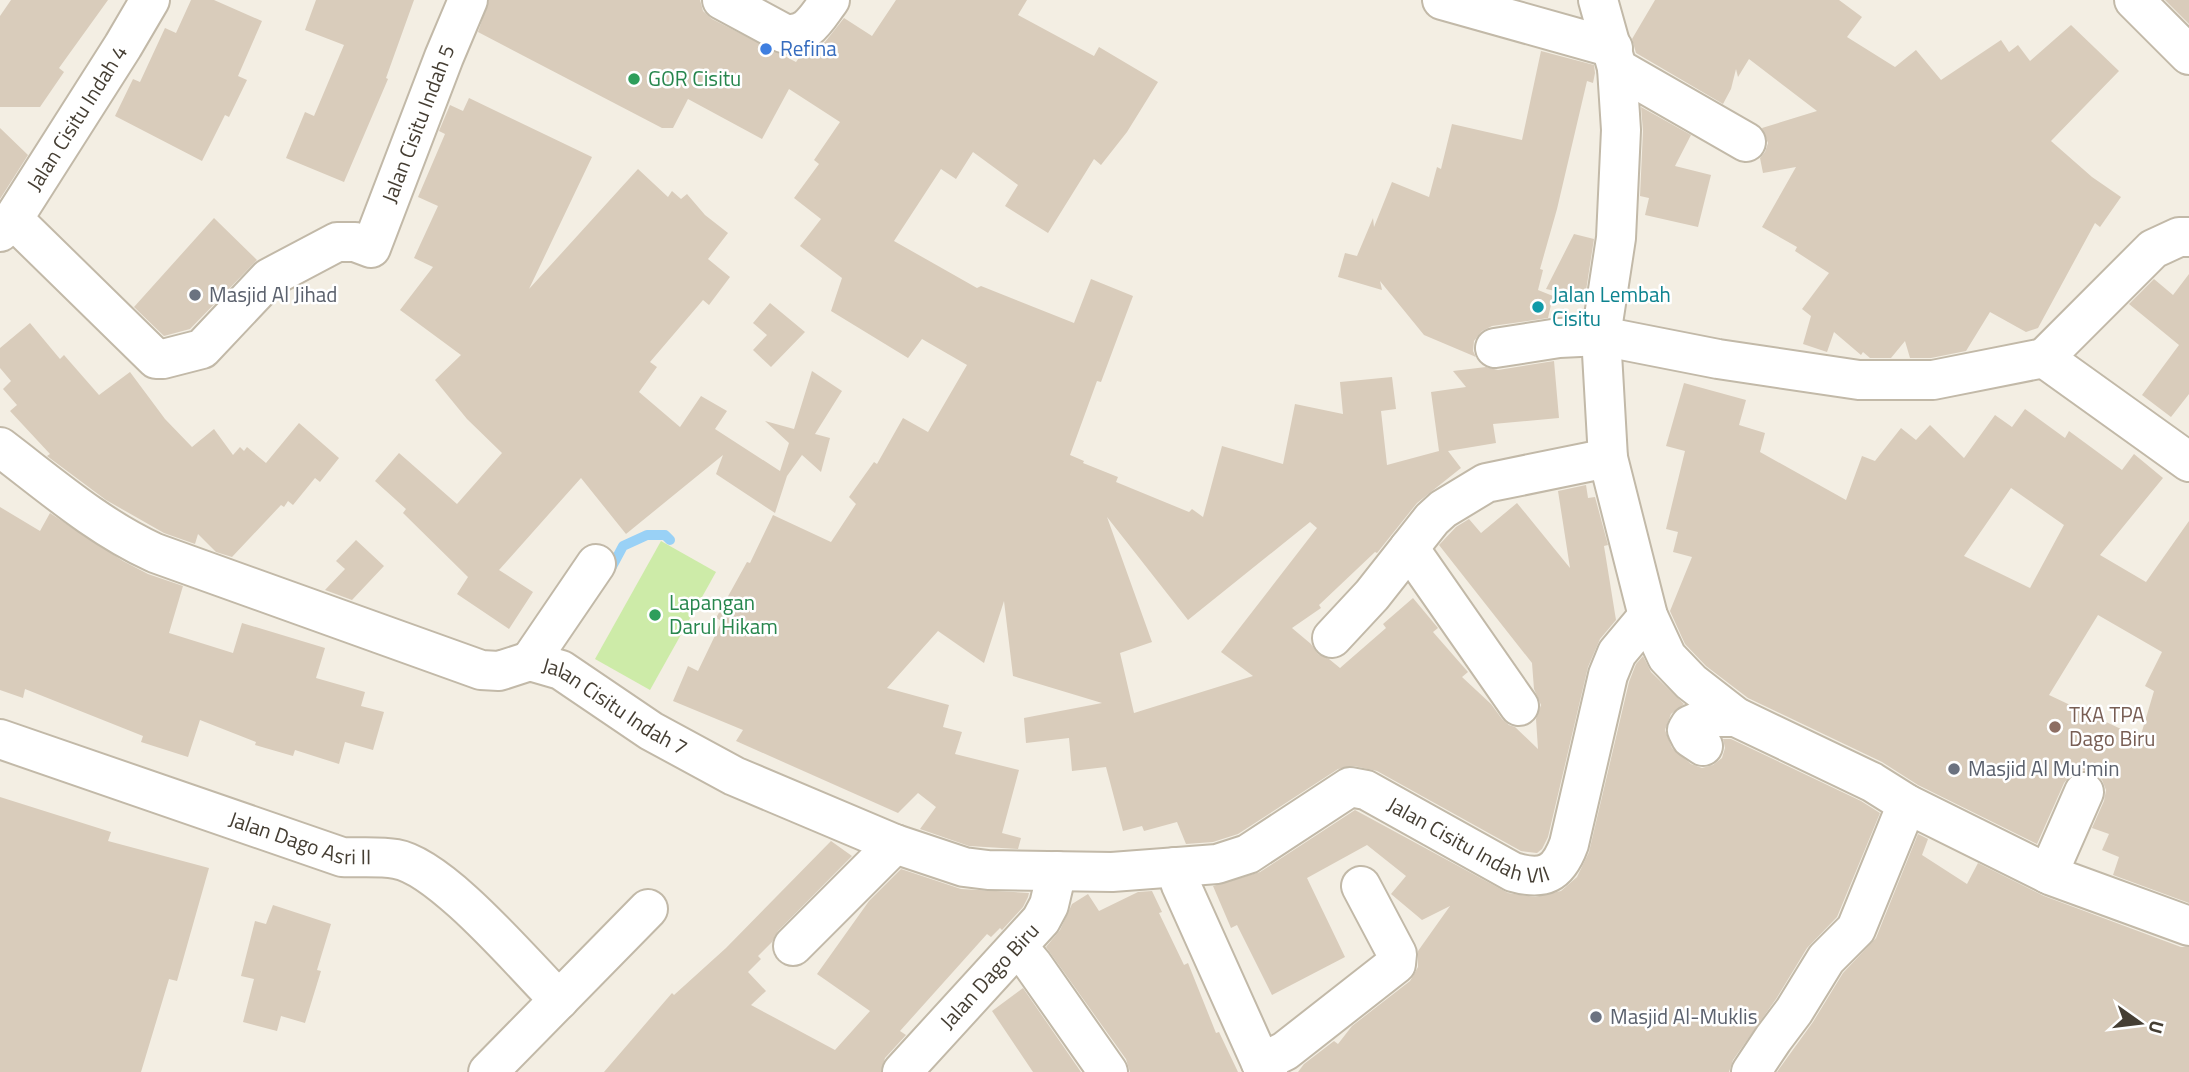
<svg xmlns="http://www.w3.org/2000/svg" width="2189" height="1072" font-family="'Titillium Web',sans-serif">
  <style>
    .green { fill: #cdeba8 }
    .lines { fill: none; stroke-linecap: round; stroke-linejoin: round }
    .stream { stroke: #99d1f6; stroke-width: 10 }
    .building { fill: #d9ccbb; fill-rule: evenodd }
    .minor-casing { stroke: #c2b9a8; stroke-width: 42 }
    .minor { stroke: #fff; stroke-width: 38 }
    .shop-dot { fill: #3f7fe0; stroke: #fff; stroke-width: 2.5 }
    .leisure-dot { fill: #2e9e5b; stroke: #fff; stroke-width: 2.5 }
    .worship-dot { fill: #6b7280; stroke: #fff; stroke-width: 2.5 }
    .culture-dot { fill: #0f9aa8; stroke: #fff; stroke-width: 2.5 }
    .education-dot { fill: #8d6e63; stroke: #fff; stroke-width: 2.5 }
    .labels { text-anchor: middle; stroke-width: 5; stroke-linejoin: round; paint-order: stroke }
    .shop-label { font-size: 21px; fill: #366cbe; stroke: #fff; text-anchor: start }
    .leisure-label { font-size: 21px; fill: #27864d; stroke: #fff; text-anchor: start }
    .street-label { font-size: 21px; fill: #453e33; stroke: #fff }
    .worship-label { font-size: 21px; fill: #5b616d; stroke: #fff; text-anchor: start }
    .culture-label { font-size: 21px; fill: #0d838f; stroke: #fff; text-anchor: start }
    .education-label { font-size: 21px; fill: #785e54; stroke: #fff; text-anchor: start }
  </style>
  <rect width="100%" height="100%" fill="#f3eee3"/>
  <path class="green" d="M661,541L716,572L650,690L595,659Z"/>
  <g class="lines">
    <path class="stream" d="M608,574L623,546L647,535H665L670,540"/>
  </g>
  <path class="building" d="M11,0H108L59,68L64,72L40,107H0V16Z
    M191,0H214L262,21L238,76L247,80L229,117L225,115L202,161L115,116L133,79L140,82L165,28L176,33Z
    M316,0H414L386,78L388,79L344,182L286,158L305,112L314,116L344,45L305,30Z
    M489,0H700L703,11L712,19L796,62L801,55L815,49L825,42L844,18L872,36L896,0H1027L1018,15L1094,56L1099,47L1158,82L1127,132L1101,165L1094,159L1048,233L1005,206L1018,185L973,152L956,179L941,169L894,241L977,288L981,286L1074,323L1091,279L1133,296L1101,382L1097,381L1070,455L1084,461L1083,463L1118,477L1116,482L1189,512L1192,509L1203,517L1222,446L1283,464L1295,404L1343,414L1340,382L1392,377L1396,409L1381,411L1387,465L1439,451L1431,392L1466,387L1453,371L1486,367L1498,370L1554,361L1559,418L1493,424L1496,443L1448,451L1461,468L1417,503L1377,553L1375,552L1319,605L1321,608L1292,628L1311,644L1318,654L1329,659L1340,668L1386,628L1383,624L1413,598L1438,628L1433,632L1468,672L1462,677L1491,704L1502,719L1509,725L1515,727L1538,749L1536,719L1541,705L1534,689L1532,663L1439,545L1456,527L1469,519L1481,533L1517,503L1570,568L1558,491L1586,485L1588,498L1595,497L1608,545L1604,546L1616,620L1600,639L1588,667L1548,837L1542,849L1537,853L1521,851L1377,771L1354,766L1338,769L1238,834L1213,842L1186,844L1177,822L1144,831L1142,826L1123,831L1106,767L1072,771L1069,738L1026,743L1024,718L1102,703L1013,676L1004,601L984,663L938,631L887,688L949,705L943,727L962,732L955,754L1019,770L1002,833L1021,838L1018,849L969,846L920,829L936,807L918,793L898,813L736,741L743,730L673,701L688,666L698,671L722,621L716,618L747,562L750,563L773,515L831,542L856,504L849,497L874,462L877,464L903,418L928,432L967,365L922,339L908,358L831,311L842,278L800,246L821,219L794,198L819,164L814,160L840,122L789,89L762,139L688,99L673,128H662L478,32ZM1107,517L1188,620L1310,522L1317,528L1221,652L1253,676L1134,713L1120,653L1152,642Z
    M1655,0H1839L1862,17L1847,37L1895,67L1916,50L1941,80L2001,40L2009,52L2018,45L2030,61L2071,25L2119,71L2051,141L2092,177L2121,197L2100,227L2095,223L2038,328L2026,332L1990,312L1966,351L1931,358H1910L1905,341L1891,358H1870L1863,352L1861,355L1834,332L1827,352L1803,344L1811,316L1802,309L1829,273L1795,251L1797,247L1762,227L1796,167L1763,173L1760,158L1765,152L1768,143L1762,128L1817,111L1749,59L1738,77L1736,69L1731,89L1723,104L1636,53L1632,39Z
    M2165,0H2189V24Z
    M1541,51L1594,65L1595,73L1593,83L1587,81L1557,209L1540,269L1543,270L1538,290L1553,296L1548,318L1492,326L1482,331L1474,341L1473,351L1476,357L1424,335L1380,281L1382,290L1338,277L1345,253L1357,256L1373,218L1374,227L1392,182L1429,197L1437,167L1441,169L1452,124L1522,140Z
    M469,98L592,157L529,289L638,169L668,197L672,191L681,199L687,194L705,215L728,233L708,259L730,277L709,305L703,300L650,362L657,367L639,392L680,427L701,396L727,411L715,429L780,471L789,443L765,421L794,429L812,371L842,391L815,434L830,438L821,472L802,455L787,476L775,513L716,474L723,455L626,534L581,478L499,570L533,592L509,629L457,594L468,577L403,513L406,509L375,481L399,453L457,504L502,453L467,419L435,380L461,355L400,310L433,267L414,258L438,206L418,197L445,134L439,131L450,105L463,111Z
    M1641,107L1691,135L1675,166L1711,175L1698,227L1645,215L1649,198L1640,196L1643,131Z
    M0,128L28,155L0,199Z
    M214,218L257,260L190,329L164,336L134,307Z
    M1574,234L1594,239L1585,297L1546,289Z
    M2189,274V394L2171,417L2142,395L2179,345L2129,304L2154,279L2173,295Z
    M770,303L805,332L771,367L753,350L767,335L753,323Z
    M30,323L60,359L64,355L99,395L130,372L165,419L192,447L214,429L233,455L240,447L244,451L247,447L266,463L299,423L339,458L320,482L315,478L293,505L288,501L284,507L281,505L232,557L216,552L198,534L195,544L164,533L106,500L47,456L50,454L10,411L17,405L3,389L11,381L0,368V348Z
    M1684,383L1746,400L1739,425L1765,433L1760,452L1846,500L1862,456L1875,461L1901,428L1916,440L1930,425L1964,458L1995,415L2012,427L2025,409L2065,438L2069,431L2122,470L2134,454L2163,478L2100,555L2146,582L2189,521V903L2113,875L2119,857L2102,850L2109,834L2092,828L2104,801L2106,790L2102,780L2093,772L2081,770L2071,775L2064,783L2037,844L1918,785L1882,762L1748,698L1706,666L1685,644L1670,611L1692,557L1673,552L1678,532L1666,529L1685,451L1666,446ZM2011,488L2064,525L2030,588L1964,556ZM2098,615L2162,652L2145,686L2154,691L2140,738L2049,695Z
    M0,507L40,531L50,513L123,561L148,574L183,586L169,633L233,653L242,623L325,648L316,678L365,692L361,706L384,712L373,750L345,742L339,764L295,750L293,756L255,745L256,742L200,720L188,757L141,742L143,736L25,689L23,698L0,690Z
    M356,540L384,566L352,600L325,590L345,569L336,561Z
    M1643,656L1651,672L1684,704L1671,714L1665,730L1672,748L1691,764L1702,768L1713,765L1722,758L1725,748L1723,739H1731L1861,801L1880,813L1837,917L1807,948L1776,999L1733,1060L1729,1072H1298L1304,1064L1334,1041L1338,1044L1352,1026L1410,981L1418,967V951L1450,906L1422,920L1391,894L1406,876L1367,845L1307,878L1345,957L1272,995L1237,925L1231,928L1213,886L1260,872L1355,810L1508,893L1535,897L1561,891L1577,877L1589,852L1629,682L1636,664Z
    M0,797L111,832L108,841L209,868L177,981L169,979L141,1072H0Z
    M1918,834L1928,839L1922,855L1967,884L1978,863L2044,896L2181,947H2189V1072H1777L1813,1022L1843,973L1876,938Z
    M831,841L852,856L778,931L772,942L758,956L761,959L748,972L766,991L751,1005L835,1050L870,1011L817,974L869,901L901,869L961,889L1029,893L1028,897L1023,907L1002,930L1000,928L991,937L987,934L900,1031L906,1035L885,1058L881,1072H604L672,993L674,995L726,948Z
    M1152,891L1162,912L1159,913L1184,965L1188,963L1216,1033L1219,1032L1238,1072H1130L1126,1059L1046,947L1060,930L1072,904L1088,894L1099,911L1138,892Z
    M273,905L331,924L317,970L321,971L305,1023L281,1016L277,1031L243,1022L254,979L241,976L255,921L266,924Z
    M1023,988L1081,1072H1033L992,1011Z"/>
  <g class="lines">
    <defs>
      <g id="minor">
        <path d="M722,0L783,33C807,39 817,17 830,0"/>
        <path d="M1442,0L1613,48"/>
        <path d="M1598,0L1617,68L1621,130L1616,238L1601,336L1608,458L1648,616L1667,657L1691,682L1736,717L1872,782L1907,804L2052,876L2189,926"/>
        <path d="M2134,0L2189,55"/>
        <path d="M1617,68L1746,142"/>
        <path id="s1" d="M13,219L156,359H163L202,349L269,278L337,242H355L371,248L444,57L468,0"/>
        <path id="s2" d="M0,232L13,219L123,46L150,0"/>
        <path d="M1495,348L1559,338L1601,336L1718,359L1859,380H1933L2044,358"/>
        <path d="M2044,358L2153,249L2179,237H2189"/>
        <path d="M2044,358L2189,462"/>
        <path id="s3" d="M0,447C50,485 98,527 155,553L481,670L499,671L530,661L561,670L651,731L734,776L895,844L964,867L988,870L1112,872L1217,864L1248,854L1350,787L1366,790L1513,872C1544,881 1558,874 1569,844L1608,675L1617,653L1648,616"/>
        <path d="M1409,548L1519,706"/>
        <path d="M1332,638L1372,595L1432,519L1443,509L1486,483L1608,458"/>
        <path d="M530,661L596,564"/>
        <path id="s4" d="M0,739L342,857C360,858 379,856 396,859C442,867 524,965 559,1000"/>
        <path d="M1703,746L1691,738L1687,730L1690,725L1708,717H1736"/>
        <path d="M1175,867L1181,885L1261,1063L1268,1072"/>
        <path d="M2048,874L2084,792"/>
        <path d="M793,946L895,844"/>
        <path d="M1018,947L1033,965L1108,1072"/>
        <path d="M1261,1063L1285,1051L1396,964L1397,954L1361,886"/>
        <path d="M488,1072L648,909"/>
        <path id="s5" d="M902,1072L1041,920L1049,905L1057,871"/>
        <path d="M1751,1072L1773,1039L1794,1011L1826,959L1856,929L1907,804"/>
      </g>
    </defs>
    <use href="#minor" class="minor-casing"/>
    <use href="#minor" class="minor"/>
  </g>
  <circle class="shop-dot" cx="766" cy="49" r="7"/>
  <g class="leisure-dot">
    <circle cx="634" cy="79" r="7"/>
    <circle cx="655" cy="615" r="7"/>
  </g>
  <g class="worship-dot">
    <circle cx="195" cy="295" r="7"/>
    <circle cx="1954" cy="769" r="7"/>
    <circle cx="1596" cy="1017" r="7"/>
  </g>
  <circle class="culture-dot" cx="1538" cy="307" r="7"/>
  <circle class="education-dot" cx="2055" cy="727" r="7"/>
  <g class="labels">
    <g class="shop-label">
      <text x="780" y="56">Refina</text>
    </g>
    <g class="leisure-label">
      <text x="648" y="86">GOR Cisitu</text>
      <text x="669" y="610">Lapangan<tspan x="669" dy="24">Darul Hikam</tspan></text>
    </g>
    <g class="street-label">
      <text dy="7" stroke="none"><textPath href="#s2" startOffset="138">Jalan Cisitu Indah 4</textPath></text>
      <text dy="7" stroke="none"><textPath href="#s1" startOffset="590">Jalan Cisitu Indah 5</textPath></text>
      <text dy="7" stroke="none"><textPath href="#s3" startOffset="682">Jalan Cisitu Indah 7</textPath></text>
      <text dy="7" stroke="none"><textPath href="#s3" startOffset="1608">Jalan Cisitu Indah VII</textPath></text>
      <text dy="7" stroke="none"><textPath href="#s4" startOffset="317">Jalan Dago Asri II</textPath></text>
      <text dy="7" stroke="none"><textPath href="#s5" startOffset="130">Jalan Dago Biru</textPath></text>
    </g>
    <g class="worship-label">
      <text x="209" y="302">Masjid Al Jihad</text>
      <text x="1968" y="776">Masjid Al Mu'min</text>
      <text x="1610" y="1024">Masjid Al-Muklis</text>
    </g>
    <g class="culture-label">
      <text x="1552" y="302">Jalan Lembah<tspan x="1552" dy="24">Cisitu</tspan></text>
    </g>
    <g class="education-label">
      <text x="2069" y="722">TKA TPA<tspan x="2069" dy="24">Dago Biru</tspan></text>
    </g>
  </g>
  <g transform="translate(2140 1023) rotate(104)" stroke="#ffffff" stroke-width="5" paint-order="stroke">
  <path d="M0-5L12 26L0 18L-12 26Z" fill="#453e33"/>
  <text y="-10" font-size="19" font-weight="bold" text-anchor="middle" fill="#453e33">U</text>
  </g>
</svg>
